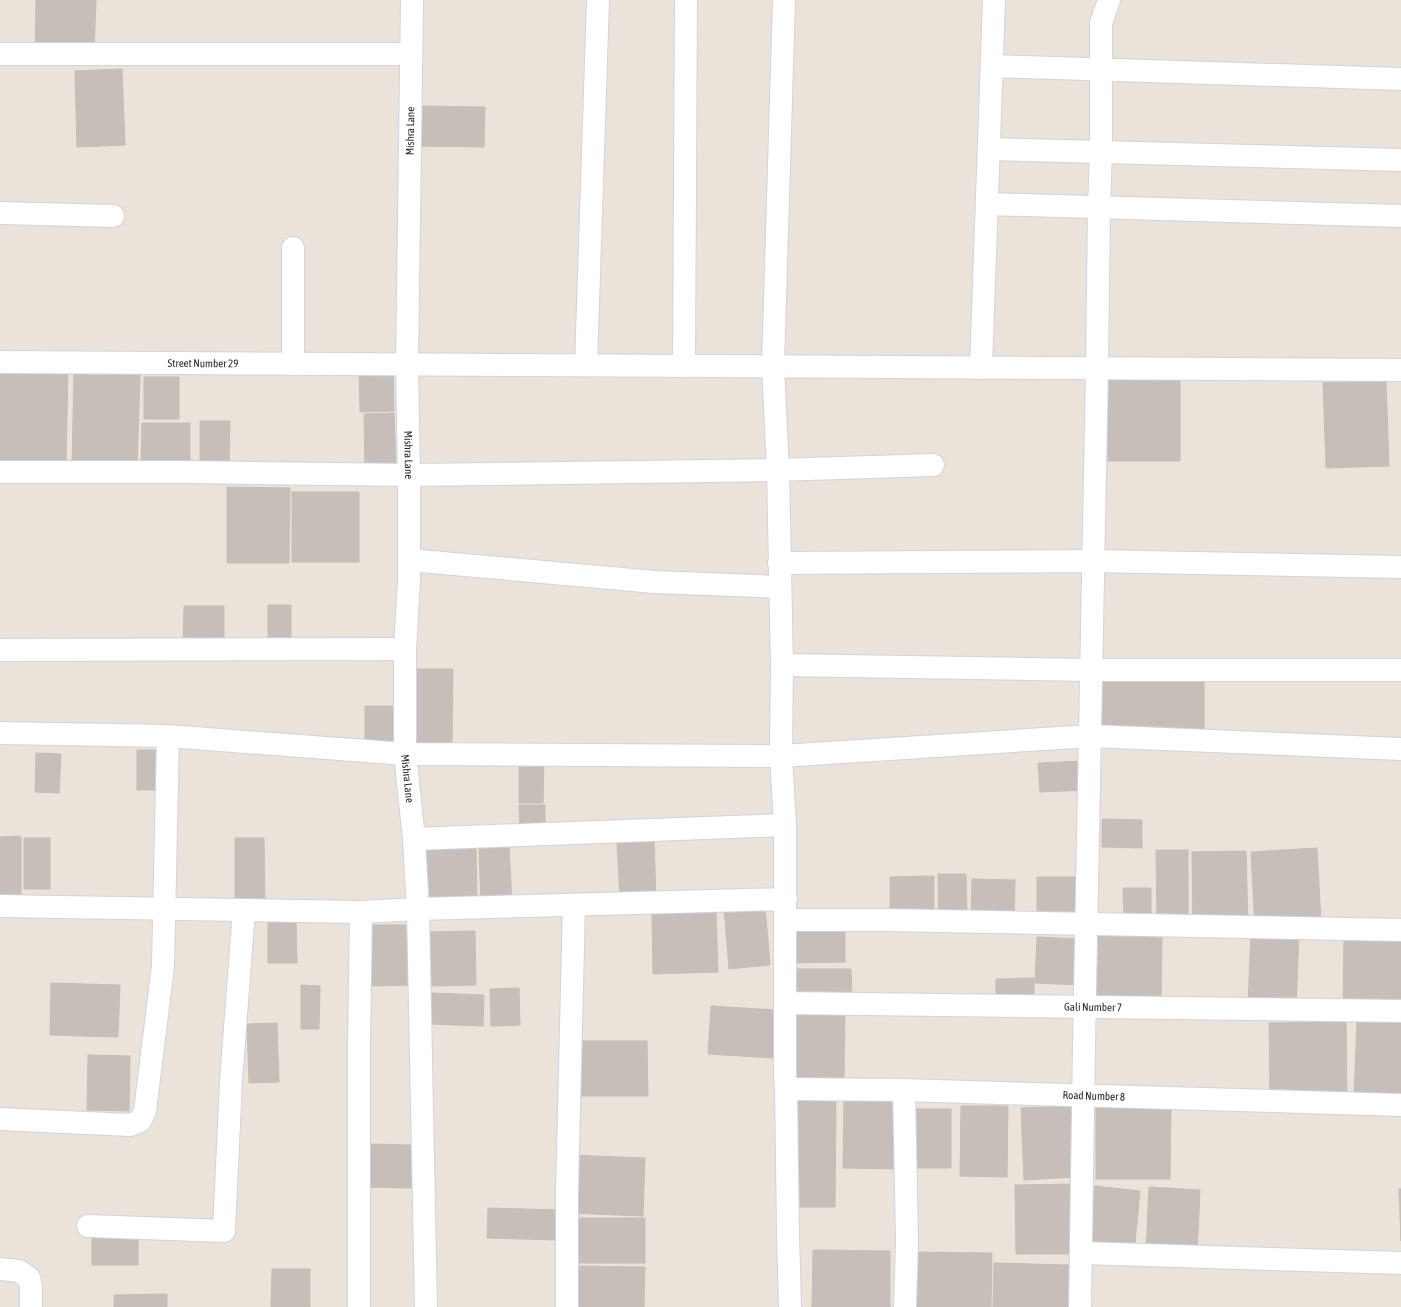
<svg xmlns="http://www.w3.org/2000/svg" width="1401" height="1307" font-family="'Asap Condensed',sans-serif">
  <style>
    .building { fill: #c6bfb9; stroke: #c6bdb3 }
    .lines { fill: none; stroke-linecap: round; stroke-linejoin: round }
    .street-casing { stroke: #cfd4e2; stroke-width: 24 }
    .street { stroke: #fff; stroke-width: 22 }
    .labels { text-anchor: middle; stroke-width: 4; stroke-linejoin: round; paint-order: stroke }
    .street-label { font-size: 11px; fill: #282828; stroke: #fff }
  </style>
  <rect width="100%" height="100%" fill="#ebe2d9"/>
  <path class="building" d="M36,0H96L94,52L35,50Z
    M122,69L125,145L77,147L75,71Z
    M416,106L485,107L484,147L415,146Z
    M0,366L68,367L66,466L0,465Z
    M393,367L394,411L360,412L359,368Z
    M74,372L140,374L137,467L72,465Z
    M1180,375V461H1108L1107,376Z
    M144,377H179V419H144Z
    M1386,381L1389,466L1326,468L1323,383Z
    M394,413L396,472L365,473L364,414Z
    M200,421H230L229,471H200Z
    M142,423H190V472L141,471Z
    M227,487L290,488L289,563H227Z
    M292,492H359V562H292Z
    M268,605H291V648H268Z
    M184,606H224V646H183Z
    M413,669H453L452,747H413Z
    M1100,676L1204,677V740L1099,735Z
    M365,706H394V743H365Z
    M137,750H166V790H137Z
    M36,753L61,754L59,793L35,792Z
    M519,757H544L543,803H519Z
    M1085,761L1086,790L1040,792L1038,763Z
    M519,805H545V833H520Z
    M1102,819L1142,820V848L1102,847Z
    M21,836V904H0V837Z
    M24,838H50V889H24Z
    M235,838H264L265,906H235Z
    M654,839L656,899L620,901L617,841Z
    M509,845L512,905L481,907L479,847Z
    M476,846L477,905L419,907L415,847Z
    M1317,848L1321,923L1255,927L1251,852Z
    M1156,850H1188V923L1157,924Z
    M1246,851L1248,925L1193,926L1192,852Z
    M938,874H966L967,920H939Z
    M934,876V916H890V877Z
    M1037,877H1084V922H1037Z
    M972,879L1015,880L1014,923L971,922Z
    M1123,888H1151V920H1124Z
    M765,905L770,965L729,969L724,908Z
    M716,912L718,972L653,974L652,914Z
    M268,922H296L297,963H268Z
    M365,925H417L419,985L365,986Z
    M791,928H845V962L791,963Z
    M1251,929L1299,931L1296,1009L1248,1007Z
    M475,931L476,985L428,986L427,932Z
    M1098,931H1162L1161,1007H1097Z
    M1037,937L1081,939L1080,985L1035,983Z
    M1344,939L1401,940V1009L1343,1008Z
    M790,969H851L852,999L790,1000Z
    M1034,978V1005L996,1006V979Z
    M51,983L120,985L118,1037L50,1035Z
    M301,985L320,986L319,1029H301Z
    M519,988L520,1025L491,1026L490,989Z
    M431,993L484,995L483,1026L430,1024Z
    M711,1006L776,1010L773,1058L708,1054Z
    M794,1007L845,1008L844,1084L793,1083Z
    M1357,1019L1401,1021V1100L1354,1098Z
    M1346,1022L1347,1096L1270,1097L1269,1023Z
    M277,1023L279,1082L249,1083L247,1024Z
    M572,1041H647L648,1096H573Z
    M88,1055L130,1056L129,1111L87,1110Z
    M844,1099L902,1100L901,1169L843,1168Z
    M795,1101L836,1102L835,1207H794Z
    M961,1106H1008L1007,1177L960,1176Z
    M1071,1106L1075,1177L1024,1180L1021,1108Z
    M1096,1108H1171L1170,1179H1096Z
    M909,1109H951V1168H909Z
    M366,1144L414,1145V1188L365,1187Z
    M570,1155L645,1158L643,1216L568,1213Z
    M1074,1184V1254H1016L1015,1185Z
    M1095,1186L1140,1191L1134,1254L1089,1250Z
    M1149,1187L1200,1190L1197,1255L1146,1253Z
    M1399,1189H1401V1241Z
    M488,1208L557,1210V1240L487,1238Z
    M570,1218H645V1263H570Z
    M92,1229H138V1265H92Z
    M813,1250L890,1251V1307H812Z
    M908,1252L992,1253L991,1307H907Z
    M994,1263L1069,1265L1068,1307H993Z
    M570,1266L645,1267L644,1307H569Z
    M272,1269H310V1307H271Z
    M167,1294V1307H114V1295Z"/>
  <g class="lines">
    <defs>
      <g id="street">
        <path id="s1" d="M412,0L407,364L409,475V581L405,649V754L414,839L418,909L426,1307"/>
        <path d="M784,0L773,366L778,470L782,665L781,756L785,825V1077L786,1089L788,1233L790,1307"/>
        <path d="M0,54H411"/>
        <path d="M992,66L1401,79"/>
        <path d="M989,149L1401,160"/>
        <path d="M987,204L1401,216"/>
        <path d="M0,213L113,216"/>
        <path d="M293,248V364"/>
        <path id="s2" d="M0,362L1401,370"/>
        <path d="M586,365L598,0"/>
        <path d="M684,366L686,0"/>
        <path d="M981,368L994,0"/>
        <path d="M0,472H187L409,475L778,470L933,465"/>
        <path d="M409,560L655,582L780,587"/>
        <path d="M779,563L1093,561L1401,567"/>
        <path d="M0,650L405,649"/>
        <path d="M782,665L1091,670H1401"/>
        <path d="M0,733L168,736L405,754L781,756L1090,736L1401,749"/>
        <path d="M414,839L785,825"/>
        <path d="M0,906L361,912L418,909L786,899"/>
        <path d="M785,920H884L1401,930"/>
        <path id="s3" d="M785,1003L1401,1011"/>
        <path id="s4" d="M786,1089L904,1090L1401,1105"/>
        <path d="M904,1090L907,1241L905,1307"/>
        <path d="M0,1119L130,1125L140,1121L145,1111L163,966L168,736"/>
        <path d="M88,1226L224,1231L231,1081L244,910"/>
        <path d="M1081,1253L1401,1263"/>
        <path d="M0,1269L19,1271L29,1278L31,1286V1307"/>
        <path d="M359,1307V1047L361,912"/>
        <path d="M567,1307V1191L574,905"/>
        <path d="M1080,1307L1084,1045L1097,368L1099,207L1101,152V23L1109,0"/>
      </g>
    </defs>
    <use href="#street" class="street-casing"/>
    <use href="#street" class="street"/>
  </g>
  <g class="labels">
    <g class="street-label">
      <text transform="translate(410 131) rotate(-89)" y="4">Mishra Lane</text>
      <text dy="4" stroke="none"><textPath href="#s2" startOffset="203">Street Number 29</textPath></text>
      <text dy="4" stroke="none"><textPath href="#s1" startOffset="455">Mishra Lane</textPath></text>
      <text dy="4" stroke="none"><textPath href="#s1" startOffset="779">Mishra Lane</textPath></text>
      <text dy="4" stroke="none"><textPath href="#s3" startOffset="308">Gali Number 7</textPath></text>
      <text dy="4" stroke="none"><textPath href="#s4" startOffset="308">Road Number 8</textPath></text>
    </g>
  </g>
</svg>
